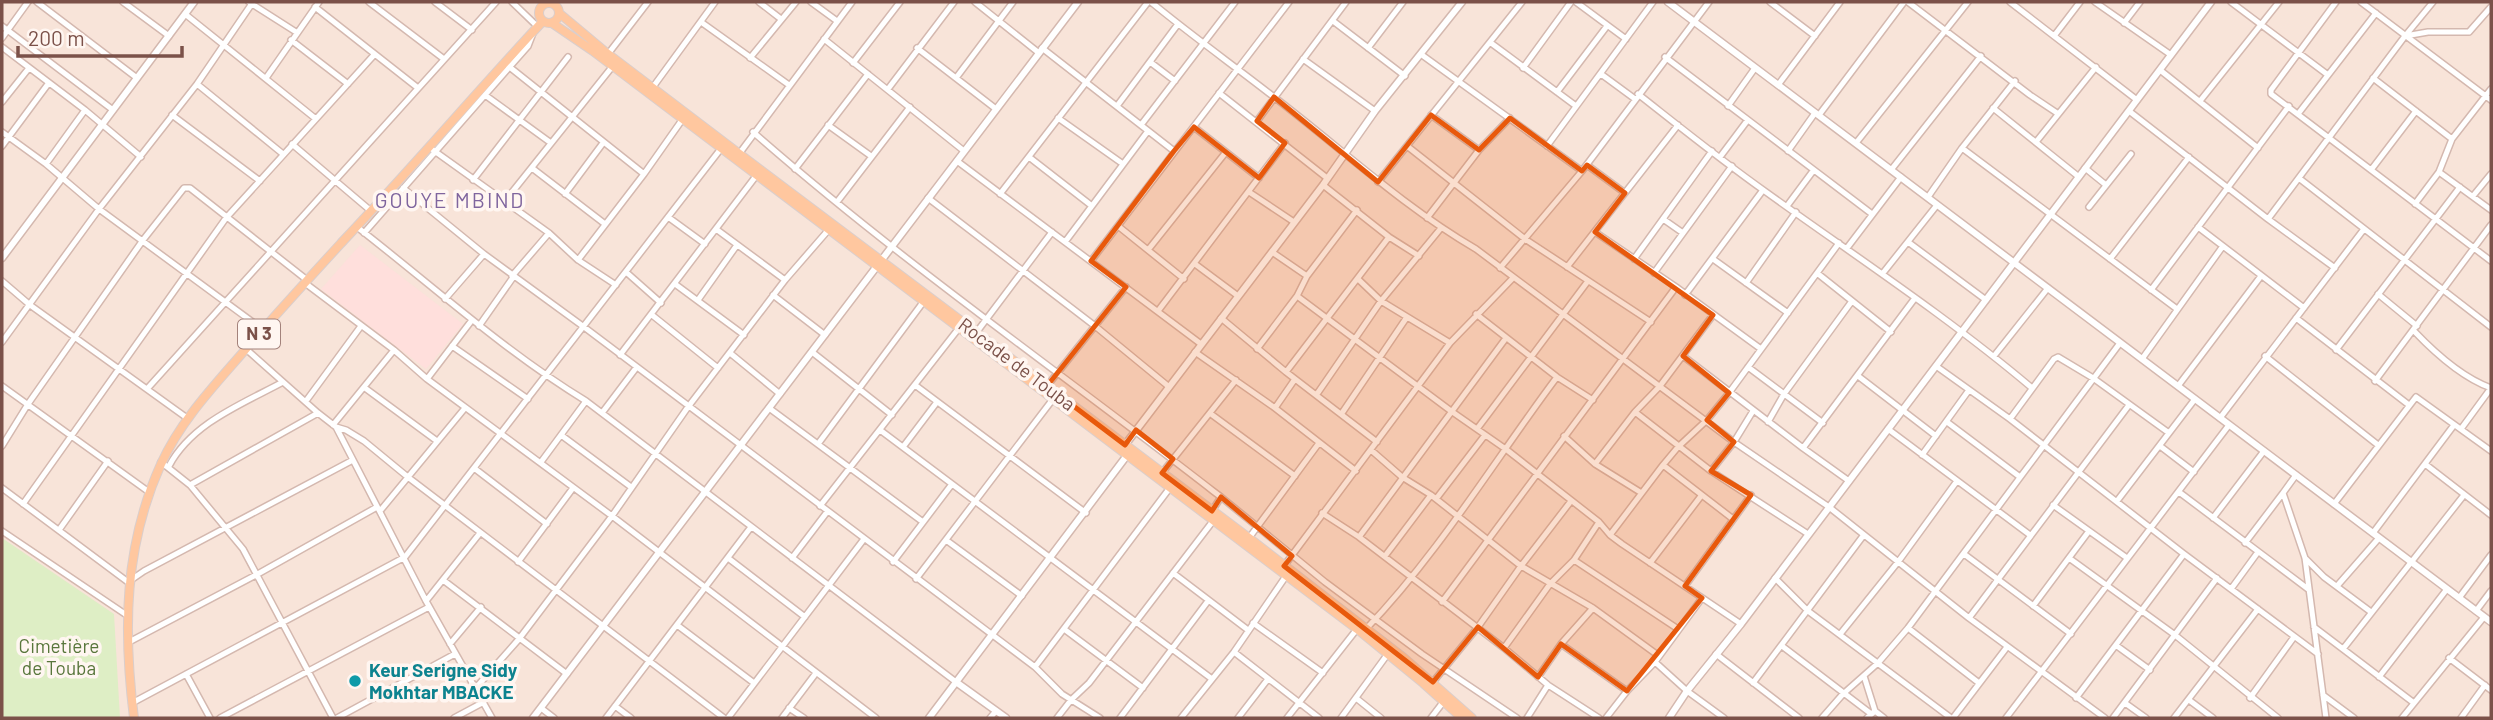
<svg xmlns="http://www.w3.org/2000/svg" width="2493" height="720" font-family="Barlow,sans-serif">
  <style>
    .residential { fill: #f8e4d9 }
    .commercial { fill: #ffdfdc }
    .green { fill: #deeec5 }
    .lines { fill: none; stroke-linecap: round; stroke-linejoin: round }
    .minor-casing { stroke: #d4b8af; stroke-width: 8 }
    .tertiary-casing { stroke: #d4b8af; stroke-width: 9 }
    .primary-casing { stroke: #dacecc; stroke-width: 10 }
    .minor { stroke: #fff; stroke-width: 5 }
    .tertiary { stroke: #fff; stroke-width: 6 }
    .primary { stroke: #ffc79f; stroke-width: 8 }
    .marked { fill: #e8590c; fill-opacity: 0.2; stroke: #e8590c; stroke-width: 5; stroke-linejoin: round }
    .culture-dot { fill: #0f9aa8; stroke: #fff6f1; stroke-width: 2.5 }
    .labels { text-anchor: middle; stroke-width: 7; stroke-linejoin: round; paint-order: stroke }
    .shield { fill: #fff6f1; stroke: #a3827b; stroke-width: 2 }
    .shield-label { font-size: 18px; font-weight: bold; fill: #7b5149 }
    .street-label { font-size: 19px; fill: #7b5149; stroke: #fff6f1 }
    .park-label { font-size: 19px; fill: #58763b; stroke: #fff6f1 }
    .culture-label { font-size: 19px; font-weight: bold; fill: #0d838f; stroke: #fff6f1; text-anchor: start }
    .neighbourhood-label { font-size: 21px; letter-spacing: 2px; fill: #7f659e; stroke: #fff6f1 }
  </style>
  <rect width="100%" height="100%" fill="#fef1e9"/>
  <path class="residential" d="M2,2H2491V718H2Z"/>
  <path class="commercial" d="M360,245L463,324L426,369L321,289Z"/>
  <path class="green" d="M2,538L114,614L120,718H2Z"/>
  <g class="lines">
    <defs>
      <path id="minor" d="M37,2L137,78
        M123,2L169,36
        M249,2L296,32
        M369,2L444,59
        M435,2L472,30
        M512,2L538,27
        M759,2L781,19
        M811,2L837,21
        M975,2L1039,53
        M1151,2C1191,35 1233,65 1274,97C1342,149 1401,205 1476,249L1734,442L1829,507L1969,618L2105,718
        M1576,2L1626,39
        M1770,2L1815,36
        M1908,2L2030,95L2057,113
        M2010,2L2137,100
        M2095,2L2171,55
        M2231,2L2328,75
        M2336,2L2271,90V94L2491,261
        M2361,2L2491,100
        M315,7L418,88
        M185,14L316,119
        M1333,21L1405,76
        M701,22L789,85
        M2124,23L2140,2
        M2,26L113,110
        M2054,36L2080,2
        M2405,36L2428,32H2469L2491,7
        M2,38L28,2
        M824,39L964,151
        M291,40L348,84
        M1491,43L1576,106
        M2,47L85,110L141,157
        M917,48L996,109
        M1042,48L1174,151
        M1368,48L1403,2
        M608,54L648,2
        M1422,55L1582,171
        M1665,57L1872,214
        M750,58L796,2
        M1303,59L1375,111
        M1150,62L1175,81
        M853,63L900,2
        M507,65L644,174
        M1523,68L1571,2
        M2160,70L2258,148
        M1601,74L1635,99
        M266,78L319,2
        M956,78L1013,2
        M2373,78L2452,139
        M197,84L283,154
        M1778,85L1840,2
        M653,87L715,2
        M888,89L954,2
        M1557,92L1607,26
        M1219,93L1327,178
        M1638,94C1680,127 1722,161 1766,192C1855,256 1948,317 2032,388
        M485,95L551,143
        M2200,101L2279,2
        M2,102L29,68
        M1117,106L1178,24
        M1728,106L1755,68
        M1993,108L2079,177
        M2129,111L2268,219L2335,268
        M2298,114L2376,13
        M172,115L260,181
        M1431,115L1479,150
        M1819,115L1904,2
        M1058,118L1123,164
        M1257,121L1346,2
        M828,125L871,156
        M1141,125L1235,2
        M1194,127L1259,178
        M2,132L46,164L99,209L262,329
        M753,132C899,260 1060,372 1213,491L1221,497L1212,511
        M2036,142L2096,67
        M1856,143L1968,2
        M292,144L371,211
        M2,146L48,84
        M1407,146L1525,239L1651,322
        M1547,146L1653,2
        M1962,148L2177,309
        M433,150L549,233L578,260L616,285
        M1788,151L1815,113
        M739,154L852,2
        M1029,157L1092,206
        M1720,157L1747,121
        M957,161L1201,344
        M46,164L85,110
        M1587,165L1625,193
        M532,168L605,224
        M2085,168L2106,185
        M795,169L868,74
        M1891,170L1981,56
        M2371,170L2416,111
        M2439,172L2491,210
        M2300,179L2491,327
        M473,180L568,57
        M1378,182L1522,2
        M1323,185L1389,237L1419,256
        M403,188L484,254L584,327L1035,667L1062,694L1100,718
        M1249,192L1294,222
        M565,194L603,143
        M1000,194L1148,2
        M2473,196L2491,174
        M1928,197L1962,148L2015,81
        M928,198L1095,326L1168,386
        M505,201L612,67
        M837,202L910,107
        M2415,204L2439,172L2452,139L2491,89
        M1787,206L1813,171
        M2089,207L2131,154
        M668,217L705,244
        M1427,218L1479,150L1510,118
        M1663,219L1683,233
        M2268,219L2405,36L2433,2
        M1118,226L1184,279
        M357,227C433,286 504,351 586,401L956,682
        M2198,227L2304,308
        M716,229L785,280
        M1595,232L1676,287L1761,349
        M364,233L528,46L533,33
        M1065,242L1148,131
        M1908,242L1986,300
        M1847,248L1901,177
        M1148,250L1226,152
        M1272,252L1307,276
        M1634,259L1712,151
        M1713,259L1788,313
        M2110,259L2189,157
        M578,260L644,174L682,120
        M1091,261L1289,2
        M1195,264L1238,296
        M1567,267L1678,125
        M1500,268L1582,171L1709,2
        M626,272L661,303
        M1654,273L1732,166
        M1817,273L1891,332
        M1883,273L1937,205
        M512,276L549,233
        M1358,279L1381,301L1450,343
        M2,281L30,305L187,418
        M305,283L394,350L427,379L612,516L876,718
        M1746,283L1796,212
        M675,284L744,335
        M2151,290L2289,106
        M2378,294L2417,326
        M773,295L825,335
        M1685,295L1763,190
        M1297,296L1451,411L1507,450L1599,522L1610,535L1622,544L1741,624
        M445,299L484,254
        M698,300L737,245
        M1158,311L1285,143
        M1476,314L1557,377L1593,400
        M652,315L718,368
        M1221,318L1286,372L1377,442
        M2296,318L2409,405
        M479,326L514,276
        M2414,331C2435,353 2463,378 2491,388L2461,429
        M976,333L1052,232
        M2,342L99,209L197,84L253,2
        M452,346L528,399
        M246,349L318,413L336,427L346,430L364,441L409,478L724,718
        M1257,349L1297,296L1307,276L1357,210
        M2336,350L2460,187
        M812,352L892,415
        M1195,352L1275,408L1356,471
        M730,353L780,394
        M620,355L756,176
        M1683,356L1803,448L1849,481
        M1994,356L2048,288
        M2265,356L2378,445
        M2142,359L2223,246
        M1936,366L2010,419L2184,554L2318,654
        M1748,367L1823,423
        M1286,372L1389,237
        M1858,376L1936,436
        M427,379L472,320
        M2375,381L2491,225
        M915,385L1086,513
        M2,386L149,492
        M1047,386L1126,287
        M2178,386L2261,276
        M365,388L437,441
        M147,389L496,2
        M1317,394L1381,301L1441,228
        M306,401L361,326
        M769,408L923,522
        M1275,408L1295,379
        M1635,412L1711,471L1808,534
        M602,413L636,368
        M1342,413L1407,317
        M1211,414L1295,476
        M2220,418L2364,229
        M2010,419L2054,359L2058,357L2093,378L2169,433
        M1768,422L1784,394L1852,301
        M1947,422L2020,477
        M333,425L394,350
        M336,427L426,601L492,718
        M1477,429L1588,281
        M1888,429L2030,535
        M880,430L1212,679
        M561,435L631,487
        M1564,436L1595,464L1640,492
        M818,444L924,301
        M2,446L28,404L143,240L184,188H190L307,280
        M2160,446L2194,472
        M903,447L937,402
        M1803,448L1915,298
        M1371,450L1402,477L1431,495L1521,566L1593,608L1659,656
        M1922,455L1969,390
        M161,462L190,485L243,549L333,718
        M541,462L586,401
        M1595,464L1635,412L1660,386L1713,315
        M2425,464L2491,515
        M1663,465L1733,519
        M169,466C192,423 242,404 283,382
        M474,468L547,524
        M1711,471L1734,442L1753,411
        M1162,473L1236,380
        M2296,475L2283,493L2305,558L2326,718
        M190,485L318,413
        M2,488L128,582L144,571L351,461
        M2179,492L2308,589
        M1221,497L1325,582L1422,654L1517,718
        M1436,499L1485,435
        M2117,501L2195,399
        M23,504L226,218L374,55
        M2334,504L2416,397L2491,451
        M2053,505L2127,558
        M820,506L959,328
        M380,511L465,408
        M1322,513L1359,537L1504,648L1548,685L1599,718
        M2213,518L2264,451
        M59,530L108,461
        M2,531L128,616
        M2373,533L2454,425
        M1610,535L1663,465L1678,447L1707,420L1729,393L1839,243
        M1359,537L1506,338
        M1249,538L1319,443
        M946,540L1022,596
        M2245,543L2283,493
        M1964,554L2071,634
        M1385,556L1431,495
        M728,558L805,617
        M792,558L827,512
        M2069,558L2175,635L2278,718
        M2305,558L2324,577L2371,612
        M1574,560L1678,629
        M518,562L573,488
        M893,562L952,484
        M1650,563L1701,496
        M1284,566L1450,343L1513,278
        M1173,573L1248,630
        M1775,578L1808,611L1951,718
        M916,579L1053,399
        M443,580L567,674
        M1685,586L1751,495
        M2337,586L2379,538
        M2231,589L2258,552
        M2459,598L2491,555
        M426,601L480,533
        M1442,602L1676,287
        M2033,606L2089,531
        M2476,611L2491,591
        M1969,618L2129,405
        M1253,623L1323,673
        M677,625L754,683
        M2314,627L2414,703
        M1908,628L1979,683
        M1064,629L1143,688
        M1366,629C1439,553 1494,461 1557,377
        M1841,633L1898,562L1957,481
        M129,642L256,575L377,507
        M450,644L481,607
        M1561,644L1627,691
        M1782,646L1870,713
        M2117,646L2150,670
        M1504,648L1550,584L1574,560L1599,522
        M2343,649L2464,495
        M1234,652L1319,718
        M1716,654L1799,718
        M2449,658L2491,690
        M1655,662L1687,691L1724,718
        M1035,667L1169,489
        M186,674L210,718
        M1864,676L1875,711L1867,718
        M1538,677L1561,644L1593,608
        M2379,677L2447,589
        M1433,682L1478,627L1521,566L1571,501
        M1753,683L1863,536
        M474,690L519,639L612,516L688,407L785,280L831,227
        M2323,695L2354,718
        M1356,698L1381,718
        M2076,698L2184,554
        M2250,698L2294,637
        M2189,700L2213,718
        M132,703L405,557L723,146
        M2125,703L2146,718
        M615,706L631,718
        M541,708L554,718
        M789,708L804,718
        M1875,711L1884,718
        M220,718L429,607
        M337,718L455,654
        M454,718L482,703
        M606,718L751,527
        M728,718L864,539
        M782,718L816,673
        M990,718L996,711
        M1057,718L1071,700L1089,683L1213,521
        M1120,718L1208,601
        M1181,718L1234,652L1286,576
        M1238,718L1268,679
        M1287,718L1357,629
        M1341,718L1387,655
        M1431,718L1444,701
        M1527,718L1548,685
        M1606,718L1627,691L1655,662L1702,598
        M1822,718L1843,694L1878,663L1908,628L2120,343
        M1953,718L2007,647
        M2006,718L2229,425
        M2113,718L2217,578
        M2174,718L2258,609
        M2402,718L2484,617
        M2461,718L2485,685"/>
      <path id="tertiary" d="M1668,2L2491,622
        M2,258L194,2
        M1125,445L1323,185L1375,111L1462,2
        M956,682L1006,718
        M533,718L1078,2
        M929,718L1128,454
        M1669,718L1687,691L1741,624L2211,2"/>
      <path id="primary" d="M539 13a10 10 0 1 1 20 0a10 10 0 1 1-20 0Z
        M559,13L608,54L725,143L1249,538L1404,658L1472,718
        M552,23L593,51L1357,629L1423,683L1462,718
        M134,718C123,630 124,546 161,464C181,420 214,386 245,350C277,313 311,276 344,240C412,168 476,93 543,21"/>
    </defs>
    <use href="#minor" class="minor-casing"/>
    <use href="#tertiary" class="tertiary-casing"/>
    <use href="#primary" class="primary-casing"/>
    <use href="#minor" class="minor"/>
    <use href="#tertiary" class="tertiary"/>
    <use href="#primary" class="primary"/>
  </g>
  <path class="marked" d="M1274,97L1378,182L1431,115L1479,150L1510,118L1582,171L1587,165L1625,193L1595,232L1713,315L1683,356L1729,393L1707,420L1734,442L1711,471L1751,495L1685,586L1702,598L1627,691L1561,644L1538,677L1478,627L1433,682L1284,566L1292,556L1221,497L1212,511L1162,473L1173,459L1136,430L1125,445L1047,386L1126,287L1091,261L1174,151L1194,127L1259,178L1285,143L1257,121Z"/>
  <circle class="culture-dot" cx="355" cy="681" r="7"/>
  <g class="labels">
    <rect class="shield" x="238" y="319.5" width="42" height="29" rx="5"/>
    <g class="shield-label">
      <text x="259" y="340">N 3</text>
    </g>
    <g class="street-label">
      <text transform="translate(1017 364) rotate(37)" y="7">Rocade de Touba</text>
    </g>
    <g class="park-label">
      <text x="59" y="653">Cimetière<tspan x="59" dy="22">de Touba</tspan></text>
    </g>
    <g class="culture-label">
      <text x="369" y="677">Keur Serigne Sidy<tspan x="369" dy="22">Mokhtar MBACKE</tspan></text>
    </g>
    <g class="neighbourhood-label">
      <text x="450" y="208">GOUYE MBIND</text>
    </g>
  </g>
  <rect width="2493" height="720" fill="none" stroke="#7b5149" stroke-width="7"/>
  <path d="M18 46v10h164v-10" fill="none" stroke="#7b5149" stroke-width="3.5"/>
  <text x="28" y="46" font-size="21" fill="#7b5149" stroke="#fff6f1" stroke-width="5" paint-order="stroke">200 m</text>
</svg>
